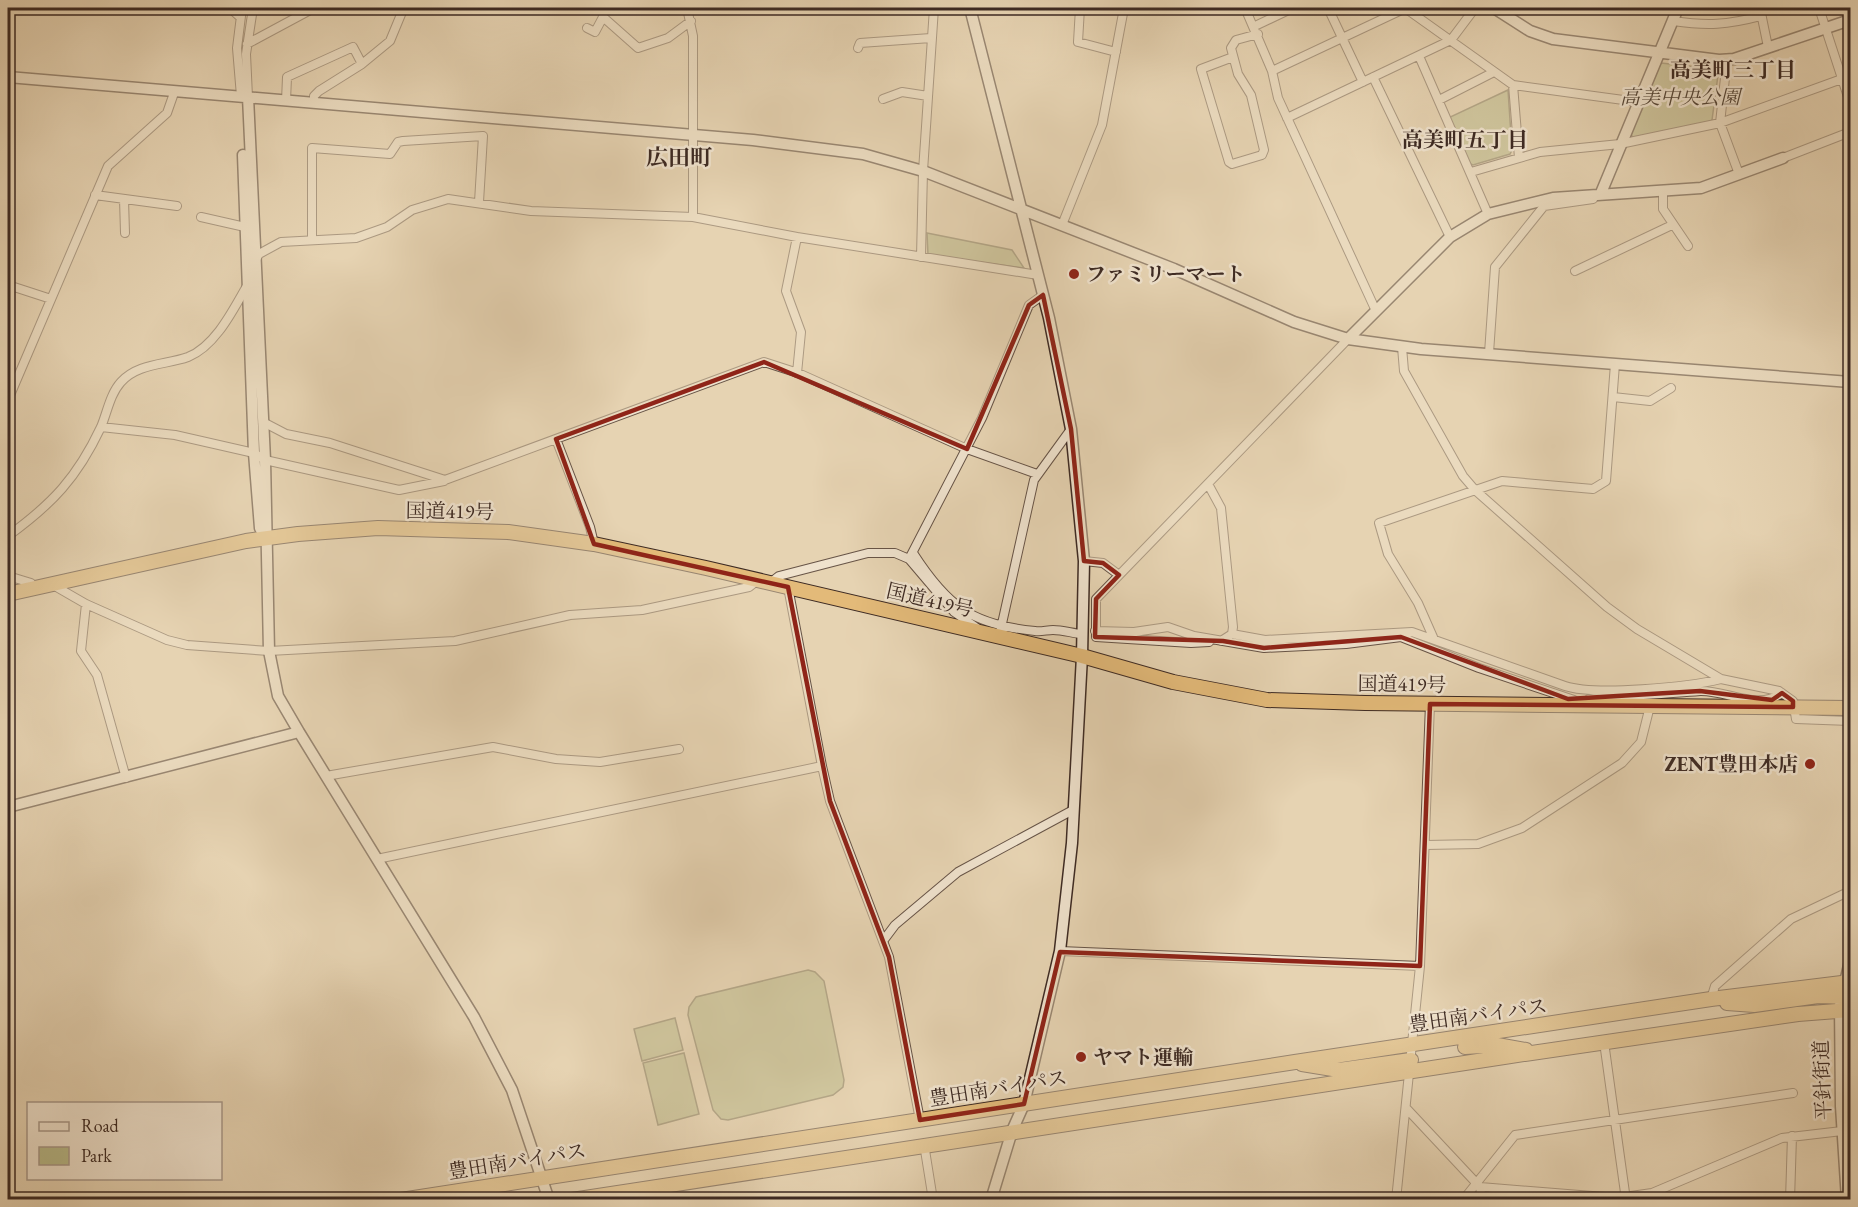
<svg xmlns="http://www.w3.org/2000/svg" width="1858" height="1207" font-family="'EB Garamond','Noto Serif JP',serif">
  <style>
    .green { fill: #b8bb8a; stroke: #7a7256; stroke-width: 1.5 }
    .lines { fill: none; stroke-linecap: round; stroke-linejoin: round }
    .street-casing { stroke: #675447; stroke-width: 10 }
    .secondary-casing { stroke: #3d2a23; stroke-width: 13 }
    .highway-casing { stroke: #3d2a23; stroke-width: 16 }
    .street { stroke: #efe2cd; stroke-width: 8 }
    .secondary { stroke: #efe2cd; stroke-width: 10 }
    .highway { stroke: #e3ba79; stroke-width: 14 }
    .marked { fill: none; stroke: #8f2418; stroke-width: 4.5; stroke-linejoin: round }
    .poi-dot { fill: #8f2418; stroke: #efe2cd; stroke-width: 2 }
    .labels { text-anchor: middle; stroke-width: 5; stroke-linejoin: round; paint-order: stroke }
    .park-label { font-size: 20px; font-style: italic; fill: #564738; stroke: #efe2cd }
    .poi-label { font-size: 20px; font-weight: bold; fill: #3d2a23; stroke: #efe2cd; text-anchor: start }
    .street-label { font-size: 20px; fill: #3d2a23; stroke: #efe2cd }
    .neighbourhood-label { font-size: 21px; font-weight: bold; fill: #3d2a23; stroke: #efe2cd }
    .quarter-label { font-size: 22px; font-weight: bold; fill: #3d2a23; stroke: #efe2cd }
  </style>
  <rect width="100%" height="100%" fill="#e6d3b2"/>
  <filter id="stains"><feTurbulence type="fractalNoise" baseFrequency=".00333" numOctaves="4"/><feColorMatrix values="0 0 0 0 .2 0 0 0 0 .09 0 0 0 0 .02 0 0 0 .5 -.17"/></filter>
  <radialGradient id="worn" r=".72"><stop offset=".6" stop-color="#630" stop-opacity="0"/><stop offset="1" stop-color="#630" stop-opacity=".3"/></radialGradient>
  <path class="green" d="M1661,63L1714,69L1718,75L1712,120L1709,124L1636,140L1630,134Z
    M1508,90L1512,150L1510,154L1473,165L1468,163L1448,118Z
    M927,233L1012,250L1024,268L928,255Z
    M808,970L815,972L824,981L844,1080L843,1087L833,1095L728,1120L721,1119L713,1110L688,1015L689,1007L696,997Z
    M675,1018L683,1050L642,1061L634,1029Z
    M684,1053L699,1114L658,1125L643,1063Z"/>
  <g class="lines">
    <defs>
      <path id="street" d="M230,8L240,17
        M687,8L693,36V217
        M1080,8L1078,42L1116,52
        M1245,8L1272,71L1278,98L1376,311
        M1328,8L1363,82
        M1405,8L1513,85L1638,102
        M1760,8L1768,47
        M1819,8L1850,103
        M980,10L982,8
        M1673,21C1707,26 1727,25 1761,16
        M1255,26L1293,8
        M587,28L595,32L603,17L638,48L668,38L691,21
        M247,44L314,8
        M858,48L860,43L931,38
        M1419,56L1488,214
        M1233,57L1201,69L1229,162L1232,164L1262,155L1264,150L1251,95L1238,74L1231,48L1236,40L1258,34
        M1727,60L1720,123L1739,174
        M1272,71L1406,8
        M1373,77L1450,237
        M1513,85L1519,158
        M241,96L237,48L242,8
        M248,97L246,54L253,8
        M883,99L902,92L928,96
        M1439,100L1494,72
        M286,101L287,77L353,47L362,64
        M314,103V96L319,91L362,64L390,41L402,12
        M1287,118L1451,40L1475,8
        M1783,158L1850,132
        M1471,172L1540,152L1620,144L1720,123L1850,76
        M1663,191V209L1688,246
        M95,195L177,206
        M124,199L125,233
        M201,217L245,227
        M1062,225L1102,125L1124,8
        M797,237L786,291L801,332L797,373
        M312,240V148L390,154L398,142L403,141L483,136L479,202
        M921,257L923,171L934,8
        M255,261L259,254L281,242L356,238L387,227L412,210L448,199L531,211L693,217L797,237L1038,275
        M1575,271L1672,225
        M8,285L51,299
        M1402,347L1404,371L1463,476L1475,490L1607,607L1637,629L1721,679L1779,691L1793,701L1796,719L1850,721
        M1489,353L1495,267L1544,206L1593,199
        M1613,397L1650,401L1671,388
        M8,400L108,166L167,113L174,93
        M263,422L286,434L330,443L445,480L764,362L798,373L967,449L1037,474
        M101,427L175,435L254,453L265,460L399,490L444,481
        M556,439L590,527L594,544
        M1208,484L1221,508L1233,627L1232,634L1221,641
        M8,536C52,504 77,478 101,427C107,413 110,394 121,382C138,363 166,365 188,357C216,346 234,308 248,284
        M913,553C947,606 972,625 1035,631C1041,632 1047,630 1053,630C1062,630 1072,633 1081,634
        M909,559L982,418L1029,305L1043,295
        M1084,561L1103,563L1119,575
        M8,576L31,583L34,587
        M770,583L779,576L868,553H895L909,559L954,612L980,630
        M53,585L86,604L167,640L187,645L269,651L455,641L570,615L642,610L749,587L758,580
        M788,587L822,766
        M86,604L81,651L97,675L126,778
        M1095,631L1134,632L1168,627L1194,636L1264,648L1346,644L1401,637L1479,668L1574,700
        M1232,634L1265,640L1412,632L1565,686C1595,696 1689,687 1721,679
        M999,637L1034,480L1071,429
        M1433,637L1418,603L1388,554L1379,523L1502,481L1593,489L1606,481L1615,364
        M1209,642L1191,643L1096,637V599L1348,339
        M1589,699C1626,696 1664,694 1700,691C1727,690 1757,711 1782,693
        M326,776L493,747L556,759L600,762L679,749
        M1426,845L1478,844L1522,828L1622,763L1641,742L1650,706
        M377,859L822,766L830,801L889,957L920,1120
        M883,941L895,925L958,872L1073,810
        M1060,951L1420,966
        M1711,999L1715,986L1791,919L1850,891
        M1604,1042L1626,1200
        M1407,1109L1480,1187L1482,1200
        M924,1144L933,1200
        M1480,1187L1617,1198L1652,1193L1782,1138L1842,1131
        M1396,1200L1420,966L1430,704
        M1463,1200L1515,1135L1793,1093
        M1790,1200L1792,1136"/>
      <path id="secondary" d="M970,8L1049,318L1071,429L1084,561L1082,656L1072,843L1060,951L1024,1104L1012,1131L991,1200
        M1494,8L1530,31L1553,39L1719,60L1734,59L1850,20
        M8,77L753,140L863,154L923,171L1174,269L1294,322L1348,339L1421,349L1850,382
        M248,97L265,460L269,651L278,696L299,732L474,1017L512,1090L549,1200
        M243,155L254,453L260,528L266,539
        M1601,193L1678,8
        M1348,339L1450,237L1488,214L1553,198L1701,188L1783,158
        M8,807L299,732
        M1844,987L1850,961
        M1840,1005L1841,1106L1847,1200"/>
      <path id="highway" d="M8,594L246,541L298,534L378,528L508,532L594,544L706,568L1082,656L1173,682L1267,700L1365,703L1850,708
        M1727,1003L1754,1005L1818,996L1850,997
        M1465,1047L1497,1045L1526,1050
        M1302,1064L1339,1070L1411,1060
        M401,1200L1295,1062L1711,999L1850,982
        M572,1200L1504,1057L1798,1014L1850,1010"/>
    </defs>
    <use href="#street" class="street-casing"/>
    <use href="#secondary" class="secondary-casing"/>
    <use href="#highway" class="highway-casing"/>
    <use href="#street" class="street"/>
    <use href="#secondary" class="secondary"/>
    <use href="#highway" class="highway"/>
  </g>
  <path d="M0 0H1858V1207H0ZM1043,295L1071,429L1084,561L1103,563L1119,575L1096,599L1095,637L1223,641L1264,648L1401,637L1568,699L1700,691L1772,700L1782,693L1793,701V707L1430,704L1420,966L1060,952L1024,1104L920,1120L889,957L830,801L788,587L594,544L556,439L764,362L967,449L1029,305Z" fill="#e6d3b2" fill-opacity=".55" fill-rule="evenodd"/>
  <path class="marked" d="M1043,295L1071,429L1084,561L1103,563L1119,575L1096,599L1095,637L1223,641L1264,648L1401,637L1568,699L1700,691L1772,700L1782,693L1793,701V707L1430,704L1420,966L1060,952L1024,1104L920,1120L889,957L830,801L788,587L594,544L556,439L764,362L967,449L1029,305Z"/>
  <g class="poi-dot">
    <circle cx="1074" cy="274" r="6"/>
    <circle cx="1810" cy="764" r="6"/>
    <circle cx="1081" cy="1057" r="6"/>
  </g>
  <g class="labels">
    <g class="park-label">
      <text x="1680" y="104">高美中央公園</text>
    </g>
    <g class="poi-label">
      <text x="1086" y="281">ファミリーマート</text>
      <text x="1798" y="771" text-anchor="end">ZENT豊田本店</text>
      <text x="1093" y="1064">ヤマト運輸</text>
    </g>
    <g class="street-label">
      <text transform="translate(450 511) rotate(1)" y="7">国道419号</text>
      <text transform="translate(930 600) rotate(13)" y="7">国道419号</text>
      <text transform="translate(1402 684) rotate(1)" y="7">国道419号</text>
      <text transform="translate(1478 1015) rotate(-8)" y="7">豊田南バイパス</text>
      <text transform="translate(1822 1080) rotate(-92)" y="7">平針街道</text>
      <text transform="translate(998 1088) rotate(-9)" y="7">豊田南バイパス</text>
      <text transform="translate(517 1161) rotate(-9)" y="7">豊田南バイパス</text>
    </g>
    <g class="neighbourhood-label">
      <text x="1733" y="77">高美町三丁目</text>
      <text x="1465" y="147">高美町五丁目</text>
    </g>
    <g class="quarter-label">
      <text x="679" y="165">広田町</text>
    </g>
  </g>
  <rect width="1858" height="1207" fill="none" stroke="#e6d3b2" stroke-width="30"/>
  <rect x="9" y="9" width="1840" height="1189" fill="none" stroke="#3d2a23" stroke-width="3"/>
  <rect x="15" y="15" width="1828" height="1177" fill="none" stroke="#3d2a23" stroke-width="1.5"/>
  <rect x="27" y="1102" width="195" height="78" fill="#efe2cd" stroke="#a89889" stroke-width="1.5"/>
  <rect x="39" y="1122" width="30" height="9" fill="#efe2cd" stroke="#a89889" stroke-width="1.5"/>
  <text x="81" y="1132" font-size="18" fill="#3d2a23">Road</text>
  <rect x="39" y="1147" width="30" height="18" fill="#b8bb8a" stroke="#a89889" stroke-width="1.5"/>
  <text x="81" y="1162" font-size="18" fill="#3d2a23">Park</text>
  <rect width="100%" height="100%" filter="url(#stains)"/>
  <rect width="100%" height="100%" fill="url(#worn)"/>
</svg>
